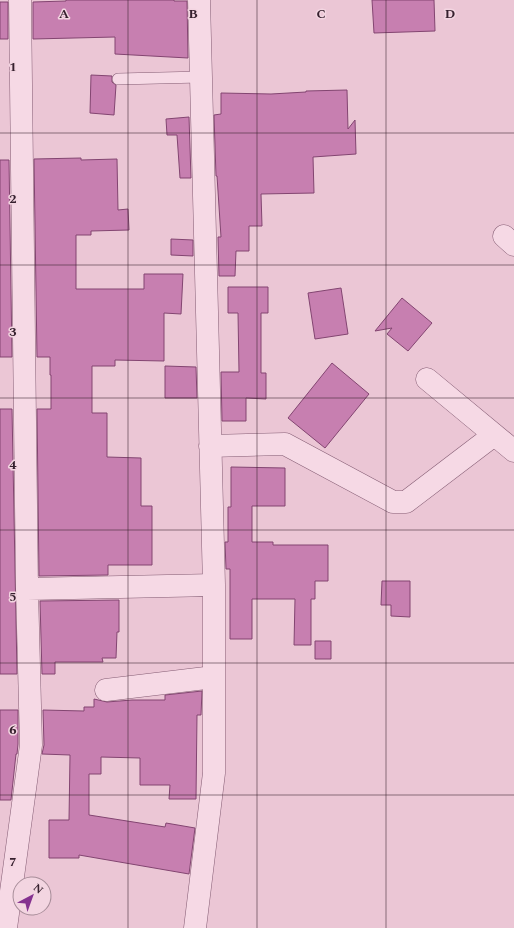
<svg xmlns="http://www.w3.org/2000/svg" width="514" height="928" font-family="Spectral,serif">
  <style>
    .building { fill: #c77fb0; stroke: #834571 }
    .lines { fill: none; stroke-linecap: round; stroke-linejoin: round }
    .service-casing { stroke: #855d74; stroke-width: 12 }
    .minor-casing { stroke: #855d74; stroke-width: 23 }
    .service { stroke: #f6d9e5; stroke-width: 11 }
    .minor { stroke: #f6d9e5; stroke-width: 22 }
    .grid { fill: none; stroke: #36202e; stroke-width: 1; stroke-opacity: 0.55 }
    .grid-label { font-size: 13px; text-anchor: middle; font-weight: bold; fill: #36202e; stroke: #f3d5e1; stroke-width: 3; stroke-linejoin: round; paint-order: stroke }
  </style>
  <rect width="100%" height="100%" fill="#ebc6d5"/>
  <path class="building" d="M66,0H174V1H187L188,58L115,54V37L33,39V2L66,1Z
    M372,0H434L435,31L374,33Z
    M0,2H8V39H0Z
    M91,75L112,76V82L116,85L114,115L90,113Z
    M347,90L348,129L355,120L356,154L313,157L314,193L261,194L262,226H249V251H236L235,276H219L218,237H221L217,176H216L214,115L221,114V93L271,94L306,92V91Z
    M189,117L191,178H180L177,135H167L166,119Z
    M81,158V160L117,159L118,210L128,209L129,230L91,231V235H76V289H144V274H183L181,314L164,313V361L115,360V366H92V413H107V457L141,458V506H152V565H108V575L39,576L37,409H51V375H50V357H37L34,159Z
    M0,160H9L12,357H0Z
    M171,239L193,240V256L171,255Z
    M228,287H268V313H261V373H266V399L246,398V421H222L221,372H239L238,313H228Z
    M341,288L348,334L315,339L308,293Z
    M402,298L432,323L408,351L387,334L392,328L375,331Z
    M332,363L369,394L325,448L288,418Z
    M165,366L196,367L197,398H165Z
    M0,409H12L17,674H0Z
    M231,467L285,468V506H252V542H273V545H328V581H315V599H311V645H294L295,599H252V639H230V569H226L225,542H228V507H231Z
    M382,581H410V617L391,616V605H381Z
    M119,600V632H117L116,658H102L103,662H55V674H42L40,601Z
    M315,641H331V659H315Z
    M202,691L201,715H197L196,799H169L170,785H140V758L101,757V774H89V815L165,827L166,823L195,828L189,874L79,855V858H49V820H69L70,755L42,754L44,745L43,710L84,711V707H94V699L107,702L132,700H165V695Z
    M0,710H18V744L17,754H16L11,800H0Z"/>
  <g class="lines">
    <defs>
      <path id="service" d="M118,79L201,77"/>
      <path id="minor" d="M504,236L514,245
        M427,379L514,451
        M210,446L285,444L393,502H406L494,435
        M27,589L214,585
        M106,690L214,677
        M6,928L31,745L27,589L20,0
        M195,928L214,773V585L199,0"/>
    </defs>
    <use href="#service" class="service-casing"/>
    <use href="#minor" class="minor-casing"/>
    <use href="#service" class="service"/>
    <use href="#minor" class="minor"/>
  </g>
  <path class="grid" d="M128,0V928M257,0V928M386,0V928M0,133H514M0,265H514M0,398H514M0,530H514M0,663H514M0,795H514"/>
  <g class="grid-label">
    <text x="64" y="18">A</text>
    <text x="193" y="18">B</text>
    <text x="321" y="18">C</text>
    <text x="450" y="18">D</text>
    <text x="13" y="71">1</text>
    <text x="13" y="203">2</text>
    <text x="13" y="336">3</text>
    <text x="13" y="469">4</text>
    <text x="13" y="601">5</text>
    <text x="13" y="734">6</text>
    <text x="13" y="866">7</text>
  </g>
  <g transform="translate(32 896) rotate(41)"><circle r="19" fill="#f3d5e1" stroke="#a78d99"/>
  <path d="M0-3L7 15L0 10L-7 15Z" fill="#853190"/>
  <text y="-6" font-size="11" font-weight="bold" text-anchor="middle" fill="#36202e">N</text>
  </g>
</svg>
